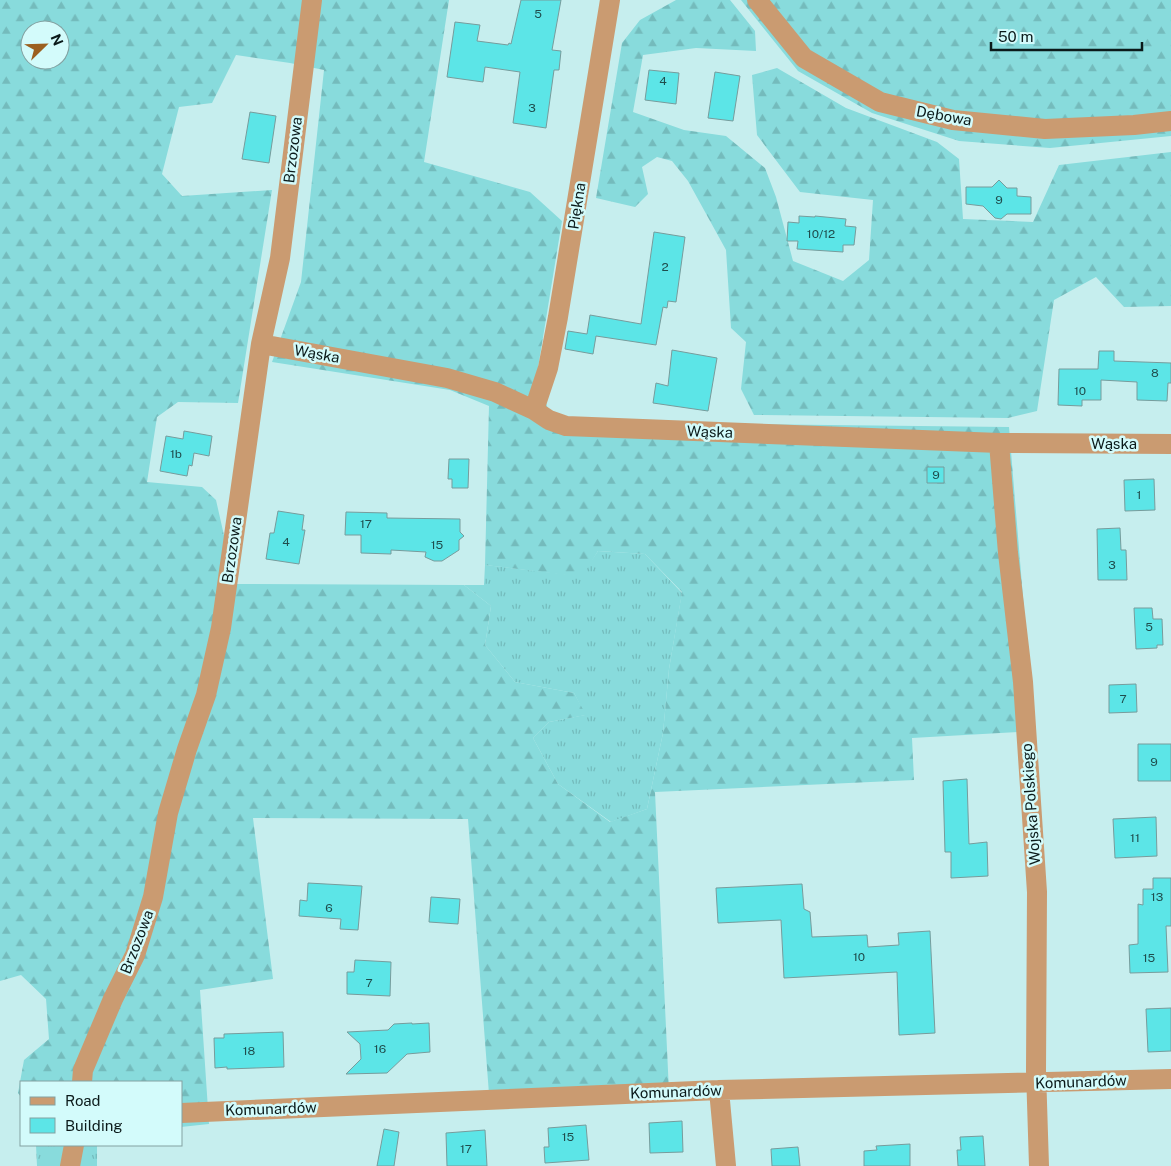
<svg xmlns="http://www.w3.org/2000/svg" width="1171" height="1166" font-family="'Public Sans',sans-serif">
  <style>
    .grass { fill: url(#grass-tufts) }
    .forest { fill: url(#forest-firs); fill-rule: evenodd }
    .building { fill: #5ce5e7; stroke: #779c9c }
    .lines { fill: none; stroke-linecap: round; stroke-linejoin: round }
    .minor { stroke: #ca9b71; stroke-width: 20 }
    .labels { text-anchor: middle; stroke-width: 5; stroke-linejoin: round; paint-order: stroke }
    .number-label { font-size: 12px; fill: #1f4d4d }
    .street-label { font-size: 15px; fill: #0b1a1a; stroke: #d3fbfb }
  </style>
  <defs>
    <pattern id="grass-tufts" width="24" height="20" patternUnits="userSpaceOnUse" patternTransform="scale(1.25)"><rect width="24" height="20" fill="#88dbdc"/><path d="M3 7l-1-3M5 7V3M7 7l1-3M15 17l-1-3M17 17v-4M19 17l1-3" fill="none" stroke="#74bbbc"/></pattern>
    <pattern id="forest-firs" width="22" height="20" patternUnits="userSpaceOnUse" patternTransform="scale(1.25)"><rect width="22" height="20" fill="#88dbdc"/><path d="M5 1l3.5 6h-7zM16 11l3.5 6h-7z" fill="#74bbbc"/></pattern>
  </defs>
  <rect width="100%" height="100%" fill="#c6eeee"/>
  <path class="grass" d="M598,551L645,554L682,593L669,669L663,733L647,809L611,822L558,784L533,738L549,722L585,715L574,693L515,682L485,645L491,606L464,585H484L485,565L581,576Z
    M36,1145H97V1166H37Z"/>
  <path class="forest" d="M0,0H449L424,162L530,192L562,221L537,374L552,422L1009,427L1034,731L912,738L914,780L655,792L669,1092L490,1107L468,819L253,818L273,979L200,990L209,1124L181,1127V1082H21V1097L18,1093L24,1060L49,1039L46,999L21,975L0,981ZM30,30H60V60H30ZM236,55L290,63L324,70L301,282L272,362L450,390L489,406L485,565L582,577L598,551L645,554L682,592L669,669L663,733L647,809L610,822L558,784L533,738L549,722L586,715L574,693L515,682L485,645L491,606L464,585L235,584L216,500L202,487L147,482L157,417L178,402L238,403L272,190L182,196L162,174L179,107L212,103Z
    M676,0H730L755,31L756,51L696,48L643,55L633,112L684,130L726,136L765,168L776,197L793,261L843,281L869,260L873,200L800,192L757,135L752,75L777,68L846,108L937,142L959,159L963,219L1033,222L1059,165L1171,152V306L1124,307L1096,277L1054,300L1037,411L1008,418L754,415L741,389L746,342L731,328L726,250L688,181L672,161L657,157L642,167L648,194L635,207L596,198L622,43L640,20Z
    M741,0H1171V136L1050,148L959,141L872,113L798,71Z"/>
  <path class="building" d="M521,0H561L552,50L561,51L559,70H554L546,128L513,123L520,72L485,67L483,82L447,77L455,22L480,25L477,41L508,45L509,43L511,44Z
    M649,70L679,73L676,104L645,100Z
    M715,72L740,76L733,121L708,118Z
    M250,112L276,116L269,163L242,159Z
    M999,180L1007,188H1017V196L1031,197V214H1007L1001,219L995,218L983,206L966,204V187H992Z
    M799,216L815,217V216L846,219L845,226L856,227L854,245H843V252L797,249L798,241H787L788,222L799,223Z
    M654,232L685,237L676,302L668,301L667,308L663,307L656,345L596,336L593,354L565,349L568,331L587,334L590,315L641,324Z
    M672,350L717,358L708,411L653,403L656,383L668,386Z
    M1099,351H1114V361L1171,363V383H1168L1167,401L1137,400V382L1101,380V400H1082V406L1058,405L1059,369H1098Z
    M184,431L212,436L209,456L194,453L192,466L189,465L187,476L160,471L166,436L183,439Z
    M449,459H469L468,488H452V479H448Z
    M927,467H944V483H927Z
    M1154,479L1155,510L1125,511L1124,480Z
    M278,511L304,515L302,530H305L299,564L266,559L270,533H274Z
    M346,512L387,513V518L460,519V532L464,536L459,540V550L442,561H434L425,557L426,552L391,550V554L361,553V535H345Z
    M1120,528L1121,550H1126L1127,580H1098L1097,529Z
    M1134,608H1152L1153,619H1162L1163,645H1157V648L1136,649Z
    M1136,684L1137,712L1109,713V685Z
    M1138,744H1171V781H1138Z
    M967,779L969,844L987,842L988,876L951,878V852H945L943,781Z
    M1156,817L1157,856L1115,858L1113,819Z
    M1153,878H1171V926H1166L1168,972L1130,973L1129,945L1138,944V904L1143,905V889H1153Z
    M308,883L362,886L358,930L340,929L341,919L299,916L300,900L307,901Z
    M802,884L804,909L810,912L812,937L867,935L868,947L899,945L898,933L930,931L935,1033L899,1035L897,972L784,978L781,920L718,923L716,888Z
    M431,897L460,899L458,924L429,922Z
    M355,960L391,962L390,996L347,994V972H354Z
    M1171,1008V1051L1148,1052L1146,1009Z
    M412,1023V1024L429,1023L430,1052L407,1054L387,1073L346,1074L361,1059L360,1044L347,1032L388,1030L394,1024Z
    M283,1032L284,1067L227,1069V1067L215,1068L214,1038H224V1034Z
    M682,1121L683,1152L650,1153L649,1123Z
    M586,1125L589,1160L545,1163L544,1147H549L548,1128Z
    M384,1129L399,1132L394,1166H377Z
    M485,1130L487,1166H447L446,1133Z
    M983,1136L985,1166H958L957,1150H961L960,1137Z
    M910,1144V1166H864V1151L877,1150L876,1146Z
    M798,1147L800,1166H772L771,1149Z"/>
  <g class="lines">
    <path class="minor" d="M757,0L804,58L880,102L953,120L1045,129L1134,125L1171,121
      M261,344L447,378L495,392L534,410L549,420L566,426L999,443L1171,444
      M534,410L548,368L558,317L610,0
      M999,443L1008,553L1023,682L1037,892L1036,1071L1039,1166
      M82,1082L83,1070L113,999L135,955L153,897L168,813L187,749L206,695L221,628L261,344L280,258L312,0
      M719,1090L726,1166
      M181,1113L719,1090L1171,1079
      M70,1166L74,1145"/>
  </g>
  <g class="labels">
    <g class="number-label">
      <text x="538" y="18">5</text>
      <text x="663" y="85">4</text>
      <text x="532" y="112">3</text>
      <text x="999" y="204">9</text>
      <text x="821" y="238">10/12</text>
      <text x="665" y="271">2</text>
      <text x="1155" y="377">8</text>
      <text x="1080" y="395">10</text>
      <text x="176" y="458">1b</text>
      <text x="936" y="479">9</text>
      <text x="1139" y="499">1</text>
      <text x="366" y="528">17</text>
      <text x="286" y="546">4</text>
      <text x="437" y="549">15</text>
      <text x="1112" y="569">3</text>
      <text x="1149" y="631">5</text>
      <text x="1123" y="703">7</text>
      <text x="1154" y="766">9</text>
      <text x="1135" y="842">11</text>
      <text x="1157" y="901">13</text>
      <text x="329" y="912">6</text>
      <text x="859" y="961">10</text>
      <text x="1149" y="962">15</text>
      <text x="369" y="987">7</text>
      <text x="380" y="1053">16</text>
      <text x="249" y="1055">18</text>
      <text x="568" y="1141">15</text>
      <text x="466" y="1153">17</text>
    </g>
    <g class="street-label">
      <text transform="translate(944 116) rotate(10)" y="5">Dębowa</text>
      <text transform="translate(293 150) rotate(-83)" y="5">Brzozowa</text>
      <text transform="translate(577 206) rotate(-81)" y="5">Piękna</text>
      <text transform="translate(317 354) rotate(10)" y="5">Wąska</text>
      <text transform="translate(710 432) rotate(2)" y="5">Wąska</text>
      <text x="1114" y="449">Wąska</text>
      <text transform="translate(232 550) rotate(-82)" y="5">Brzozowa</text>
      <text transform="translate(1031 804) rotate(-94)" y="5">Wojska Polskiego</text>
      <text transform="translate(137 942) rotate(-69)" y="5">Brzozowa</text>
      <text transform="translate(1081 1082) rotate(-2)" y="5">Komunardów</text>
      <text transform="translate(676 1092) rotate(-2)" y="5">Komunardów</text>
      <text transform="translate(271 1109) rotate(-2)" y="5">Komunardów</text>
    </g>
  </g>
  <rect x="20" y="1081" width="162" height="65" fill="#d3fbfb" stroke="#83a1a1"/>
  <rect x="30" y="1097" width="25" height="8" fill="#ca9b71" stroke="#83a1a1"/>
  <text x="65" y="1106" font-size="15" fill="#0b1a1a">Road</text>
  <rect x="30" y="1118" width="25" height="15" fill="#5ce5e7" stroke="#83a1a1"/>
  <text x="65" y="1131" font-size="15" fill="#0b1a1a">Building</text>
  <g transform="translate(45 45) rotate(67)"><circle r="24" fill="#d3fbfb" stroke="#83a1a1"/>
  <path d="M0-4L9 19L0 12L-9 19Z" fill="#9b6020"/>
  <text y="-8" font-size="14" font-weight="bold" text-anchor="middle" fill="#0b1a1a">N</text>
  </g>
  <path d="M991 42v8h151v-8" fill="none" stroke="#0b1a1a" stroke-width="2.5"/>
  <text x="998" y="42" font-size="15" fill="#0b1a1a" stroke="#d3fbfb" stroke-width="4" paint-order="stroke">50 m</text>
</svg>
